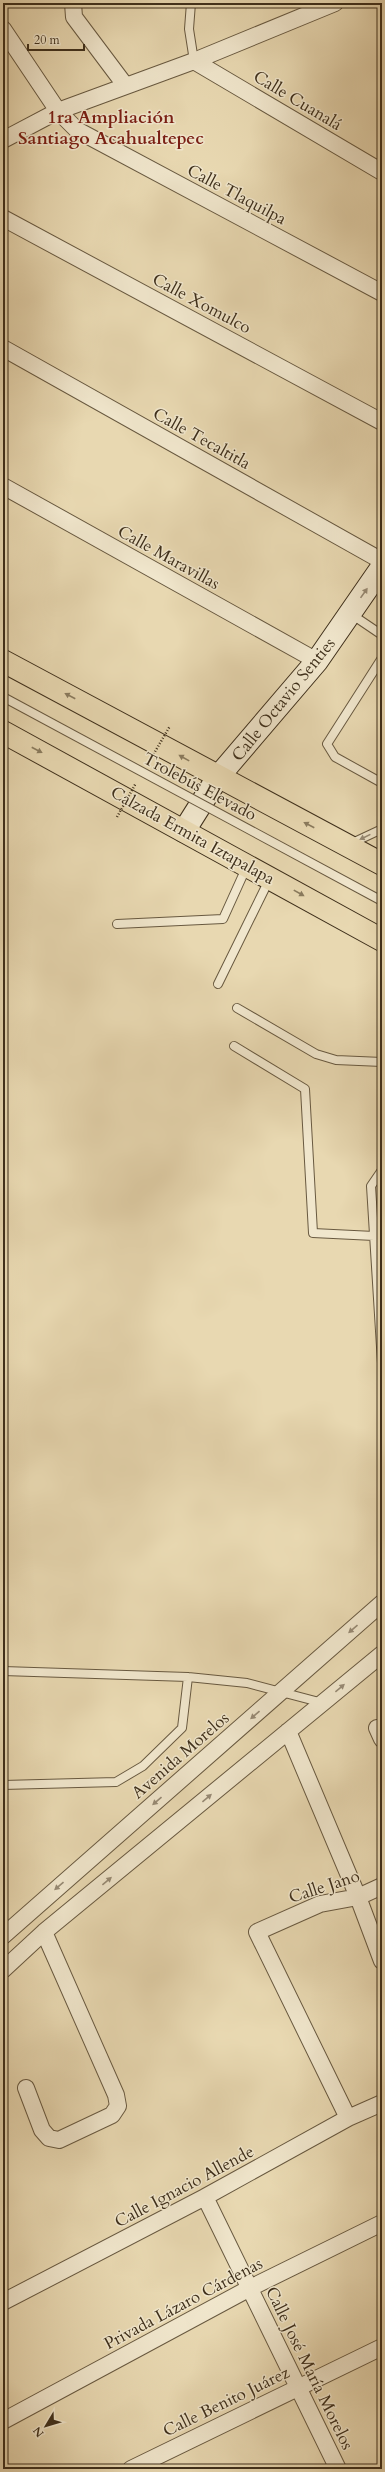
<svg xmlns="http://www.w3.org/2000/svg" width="385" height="2472" font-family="Cardo,serif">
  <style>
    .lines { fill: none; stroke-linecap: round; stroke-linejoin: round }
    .lane-casing { stroke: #685940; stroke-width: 10 }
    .street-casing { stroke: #685940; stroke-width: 18 }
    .secondary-casing { stroke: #3e2f1b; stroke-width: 24 }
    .primary-casing { stroke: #3e2f1b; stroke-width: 24 }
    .lane { stroke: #f0e6cc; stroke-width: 8 }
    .street { stroke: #f0e6cc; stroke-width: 16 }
    .secondary { stroke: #f0e6cc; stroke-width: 22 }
    .primary { stroke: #e8d8b1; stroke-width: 22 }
    .lane-bridge-casing { stroke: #685940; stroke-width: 10; stroke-linecap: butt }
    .path-bridge { stroke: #3e2f1b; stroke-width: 2.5; stroke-dasharray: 1 2; stroke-linecap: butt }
    .lane-bridge { stroke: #f0e6cc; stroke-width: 8 }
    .oneway { fill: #978a74 }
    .oneway2 { fill: #8a7b5e }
    .labels { text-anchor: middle; stroke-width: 3; stroke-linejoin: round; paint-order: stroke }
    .street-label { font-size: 17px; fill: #3e2f1b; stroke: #f0e6cc }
    .neighbourhood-label { font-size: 18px; font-weight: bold; fill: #7a1f14; stroke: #f0e6cc }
  </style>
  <rect width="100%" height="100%" fill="#e8d8b1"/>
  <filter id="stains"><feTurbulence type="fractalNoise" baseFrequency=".005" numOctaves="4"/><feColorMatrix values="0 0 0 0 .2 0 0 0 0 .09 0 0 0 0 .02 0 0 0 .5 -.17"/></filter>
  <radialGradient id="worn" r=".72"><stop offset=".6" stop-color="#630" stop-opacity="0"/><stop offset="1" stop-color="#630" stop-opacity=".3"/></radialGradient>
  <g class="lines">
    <defs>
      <path id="lane" d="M191,3L189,29L194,61
        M351,614L382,635
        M382,658L327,744L335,757L382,783
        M350,844L382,829
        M117,924L223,919L247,866
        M218,984L269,880
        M237,1008L316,1054L336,1060L382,1062
        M234,1046L305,1089L313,1233L374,1236
        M382,1170L371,1186L382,1363
        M3,1671L188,1677L247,1683L323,1703
        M3,1785L116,1782L143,1766L182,1728L188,1677"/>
      <path id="street" d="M73,3L74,17L125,85
        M3,29L58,111L77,130L382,293
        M194,61L382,172
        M3,140L58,111L194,61L335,3
        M3,218L382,422
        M3,348L382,561
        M3,486L317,661
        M377,1728L382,1739
        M288,1731L358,1897L382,1961
        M3,1936L382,1603
        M3,1970L44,1932L382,1654
        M26,2088L42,2130L49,2138L59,2140L112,2115L118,2106L116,2095L44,1932
        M348,2118L257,1932L320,1904L358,1897L382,1886
        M205,2197L338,2469
        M3,2302L205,2197L348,2118L382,2103
        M3,2421L250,2288L382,2223
        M131,2469L382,2347"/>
      <path id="secondary" d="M184,831L218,777L317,661L382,567"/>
      <path id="primary" d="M3,661L382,864
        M3,732L382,940"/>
    </defs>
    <use href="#lane" class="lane-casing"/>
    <use href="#street" class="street-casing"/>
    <use href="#secondary" class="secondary-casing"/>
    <use href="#primary" class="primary-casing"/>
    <use href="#lane" class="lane"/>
    <use href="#street" class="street"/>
    <use href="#secondary" class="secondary"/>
    <use href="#primary" class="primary"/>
    <defs>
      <path id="lane-bridge" d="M3,697L382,901"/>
    </defs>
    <use href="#lane-bridge" class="lane-bridge-casing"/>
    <path class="path-bridge" d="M149,762L170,726
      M117,817L136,783"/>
    <use href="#lane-bridge" class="lane-bridge"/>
  </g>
  <defs><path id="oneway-solid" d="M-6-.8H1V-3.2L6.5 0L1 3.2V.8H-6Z"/></defs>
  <g class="oneway">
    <use href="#oneway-solid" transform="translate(364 593) rotate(-55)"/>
    <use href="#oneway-solid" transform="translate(365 837) rotate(154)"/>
    <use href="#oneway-solid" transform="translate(353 1629) rotate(139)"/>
    <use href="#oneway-solid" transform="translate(340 1688) rotate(-40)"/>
    <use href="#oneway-solid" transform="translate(255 1715) rotate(139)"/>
    <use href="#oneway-solid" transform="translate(207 1798) rotate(-40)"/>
    <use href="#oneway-solid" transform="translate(157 1801) rotate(139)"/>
    <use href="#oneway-solid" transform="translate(107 1881) rotate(-40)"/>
    <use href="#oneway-solid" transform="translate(59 1886) rotate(139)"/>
  </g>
  <g class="oneway2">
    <use href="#oneway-solid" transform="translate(70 696) rotate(-152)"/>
    <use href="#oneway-solid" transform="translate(37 750) rotate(28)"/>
    <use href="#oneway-solid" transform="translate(184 758) rotate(-151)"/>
    <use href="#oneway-solid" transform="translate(309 825) rotate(-152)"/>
    <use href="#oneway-solid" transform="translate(299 893) rotate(29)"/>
  </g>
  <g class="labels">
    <g class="street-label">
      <text transform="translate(298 100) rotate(31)" y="6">Calle Cuanalá</text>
      <text transform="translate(237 194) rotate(28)" y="6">Calle Tlaquilpa</text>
      <text transform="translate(202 303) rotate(28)" y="6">Calle Xomulco</text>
      <text transform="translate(202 438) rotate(29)" y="6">Calle Tecaltitla</text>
      <text transform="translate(169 557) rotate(29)" y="6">Calle Maravillas</text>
      <text transform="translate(283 699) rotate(-51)" y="6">Calle Octavio Senties</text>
      <text transform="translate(200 786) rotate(28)" y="6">Trolebús Elevado</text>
      <text transform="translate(193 835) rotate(29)" y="6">Calzada Ermita Iztapalapa</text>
      <text transform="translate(180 1755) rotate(-41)" y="6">Avenida Morelos</text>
      <text transform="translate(324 1886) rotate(-18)" y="6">Calle Jano</text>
      <text transform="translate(184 2186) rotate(-28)" y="6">Calle Ignacio Allende</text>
      <text transform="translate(183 2303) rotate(-28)" y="6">Privada Lázaro Cárdenas</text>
      <text transform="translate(310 2368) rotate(64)" y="6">Calle José María Morelos</text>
      <text transform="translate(226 2401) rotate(-26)" y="6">Calle Benito Juárez</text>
    </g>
    <g class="neighbourhood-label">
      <text x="111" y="123">1ra Ampliación<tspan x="111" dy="21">Santiago Acahualtepec</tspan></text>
    </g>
  </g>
  <rect width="385" height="2472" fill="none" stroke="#e8d8b1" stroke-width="16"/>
  <rect x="4" y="4" width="377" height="2464" fill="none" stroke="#3e2f1b" stroke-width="2"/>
  <rect x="8" y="8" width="369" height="2456" fill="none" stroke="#3e2f1b"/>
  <g transform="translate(46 2426) rotate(232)" stroke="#f0e6cc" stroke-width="3" paint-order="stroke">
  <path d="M0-3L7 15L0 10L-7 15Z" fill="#3e2f1b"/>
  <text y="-6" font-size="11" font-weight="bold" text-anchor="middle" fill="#3e2f1b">N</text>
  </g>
  <path d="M28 44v6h56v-6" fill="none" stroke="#3e2f1b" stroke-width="2"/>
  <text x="34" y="44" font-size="12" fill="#3e2f1b" stroke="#f0e6cc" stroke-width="3" paint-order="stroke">20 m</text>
  <rect width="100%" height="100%" filter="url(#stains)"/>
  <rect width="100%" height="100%" fill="url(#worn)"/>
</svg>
